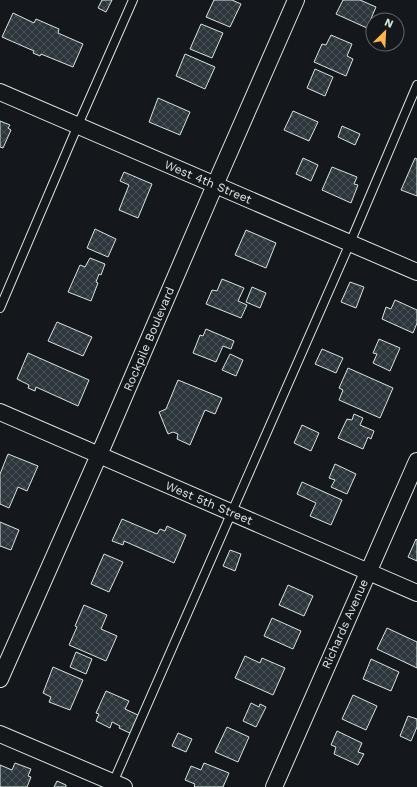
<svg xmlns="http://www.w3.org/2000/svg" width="417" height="787" font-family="'Work Sans',sans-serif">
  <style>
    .building { fill: url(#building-cross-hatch); stroke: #d8e6dc }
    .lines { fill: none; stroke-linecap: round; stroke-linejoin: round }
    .service-casing { stroke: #d8e6dc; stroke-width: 10 }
    .minor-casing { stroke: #d8e6dc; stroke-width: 18 }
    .service { stroke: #14181c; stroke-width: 8 }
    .minor { stroke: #14181c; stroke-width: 16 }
    .labels { text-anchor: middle; stroke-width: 3; stroke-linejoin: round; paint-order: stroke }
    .street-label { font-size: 12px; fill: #d8e6dc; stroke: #14181c }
  </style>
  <defs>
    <pattern id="building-cross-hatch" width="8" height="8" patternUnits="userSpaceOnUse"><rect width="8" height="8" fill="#2c363c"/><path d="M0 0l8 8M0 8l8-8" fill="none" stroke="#4a5358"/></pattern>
  </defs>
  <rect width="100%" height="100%" fill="#14181c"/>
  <path class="building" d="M102,0H112L106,12L98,8Z
    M214,0H232L241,4L230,27L206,17Z
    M343,0H360L376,7L367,28L336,14Z
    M13,13L34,23L36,19L59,29L58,33L83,44L73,67L41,54L40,56L33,53L34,51L2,37Z
    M201,24L223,33L212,58L190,49Z
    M331,35L352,44L347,56L353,59L346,76L314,62L322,44L326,45Z
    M185,54L215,67L205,89L176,76Z
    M315,69L333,77L325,96L307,88Z
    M158,98L190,112L180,135L149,122Z
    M293,111L318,122L309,141L284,130Z
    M0,121L10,125L8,128L11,130L3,148L0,147Z
    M342,126L360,134L355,145L338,137Z
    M303,158L318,165L311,181L296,174Z
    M415,158L417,159V196L401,190Z
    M332,167L357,177L354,184L358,185L351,203L322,190Z
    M124,172L152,184L138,218L119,210L129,185L120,181Z
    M95,229L116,239L108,257L87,248Z
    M246,230L276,243L266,268L235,255Z
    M90,258L105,264L101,275L99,274L96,282L98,283L91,301L68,292L80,265L85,267Z
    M222,279L244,288L238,301L247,305L241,318L206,304L212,290L217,291Z
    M350,282L364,287L356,308L341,302Z
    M252,287L266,293L260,308L246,302Z
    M395,300L417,310V323L413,333L382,319L386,307L391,309Z
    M57,322L92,337L83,356L48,341Z
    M206,329L234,341L231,349L223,346L216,362L193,353L200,335L203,336Z
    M379,339L400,348L390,371L373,363L377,354L373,353Z
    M322,349L343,358L336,373L315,364Z
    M28,353L89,380L78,406L36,387L35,391L28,388L29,385L17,379Z
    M230,354L243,360L236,376L222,370Z
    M348,368L393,388L380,418L339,400L343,390L339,388Z
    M178,380L222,398L215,414L205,410L190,445L177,439L178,434L173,432L168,434L159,412L166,409Z
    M354,414L363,418L360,425L374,431L371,439L368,437L363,449L338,438L347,419L352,420Z
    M302,425L319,433L311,451L294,443Z
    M8,454L38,466L27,491L18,487L9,508L0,504V474Z
    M335,464L356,474L347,494L331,487L335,480L329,478Z
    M302,482L342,500L331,525L310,516L316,503L297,494Z
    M122,519L157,534L160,529L165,531L167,526L186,535L174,563L124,541L123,545L112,541Z
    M0,522L19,530L11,550L0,546Z
    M416,539L417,540V561L408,557Z
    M230,550L241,554L235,571L223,566Z
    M104,554L123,562L109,592L91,584Z
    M288,585L313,596L304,616L279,605Z
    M84,605L107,615L101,629L117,636L106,661L69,645L77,627L75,626Z
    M272,618L301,631L293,649L264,636Z
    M387,628L417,642V668L377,649Z
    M76,652L92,659L86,674L70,667Z
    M245,656L260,663L262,658L285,668L273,695L235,678Z
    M371,659L399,672L391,691L363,679Z
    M53,667L83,680L70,710L49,702L51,697L43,693Z
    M106,691L129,701L125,709L140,716L132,734L119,728L120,726L112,722L110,728L96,721L99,714L96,713Z
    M353,695L377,706L366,730L342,719Z
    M251,703L259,707L260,704L266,707L256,727L243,721Z
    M408,716L417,719V727L411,741L400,736Z
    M227,727L249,737L238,762L215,752Z
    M337,731L362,743L358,752L364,754L358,765L334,754L336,747L331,745Z
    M178,733L192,739L186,752L172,746Z
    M15,763L31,769L28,776L31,777L27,787H0V765L12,770Z
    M204,763L229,773L223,787H195L194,786L195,784L185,780L191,766L201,770Z
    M57,781L66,785V787H54Z"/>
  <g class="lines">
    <defs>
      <path id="service" d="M0,308L78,125L133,0
        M112,785L350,243L417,85"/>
      <path id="minor" d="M0,92L417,272
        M0,412L417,593
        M0,679L99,455L215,185L296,0
        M0,734L124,787
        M274,787L417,461"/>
    </defs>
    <use href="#service" class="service-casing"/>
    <use href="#minor" class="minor-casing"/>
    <use href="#service" class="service"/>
    <use href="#minor" class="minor"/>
  </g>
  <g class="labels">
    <g class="street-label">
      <text transform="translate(208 182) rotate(23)" y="4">West 4th Street</text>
      <text transform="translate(149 339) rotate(-67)" y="4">Rockpile Boulevard</text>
      <text transform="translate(209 503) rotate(23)" y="4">West 5th Street</text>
      <text transform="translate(345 624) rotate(-66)" y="4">Richards Avenue</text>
    </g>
  </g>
  <g transform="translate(385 32) rotate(24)"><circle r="19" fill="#14181c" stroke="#626a69"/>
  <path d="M0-3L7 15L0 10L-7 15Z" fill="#ffb74d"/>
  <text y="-6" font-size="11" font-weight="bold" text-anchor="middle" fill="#d8e6dc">N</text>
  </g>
</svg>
